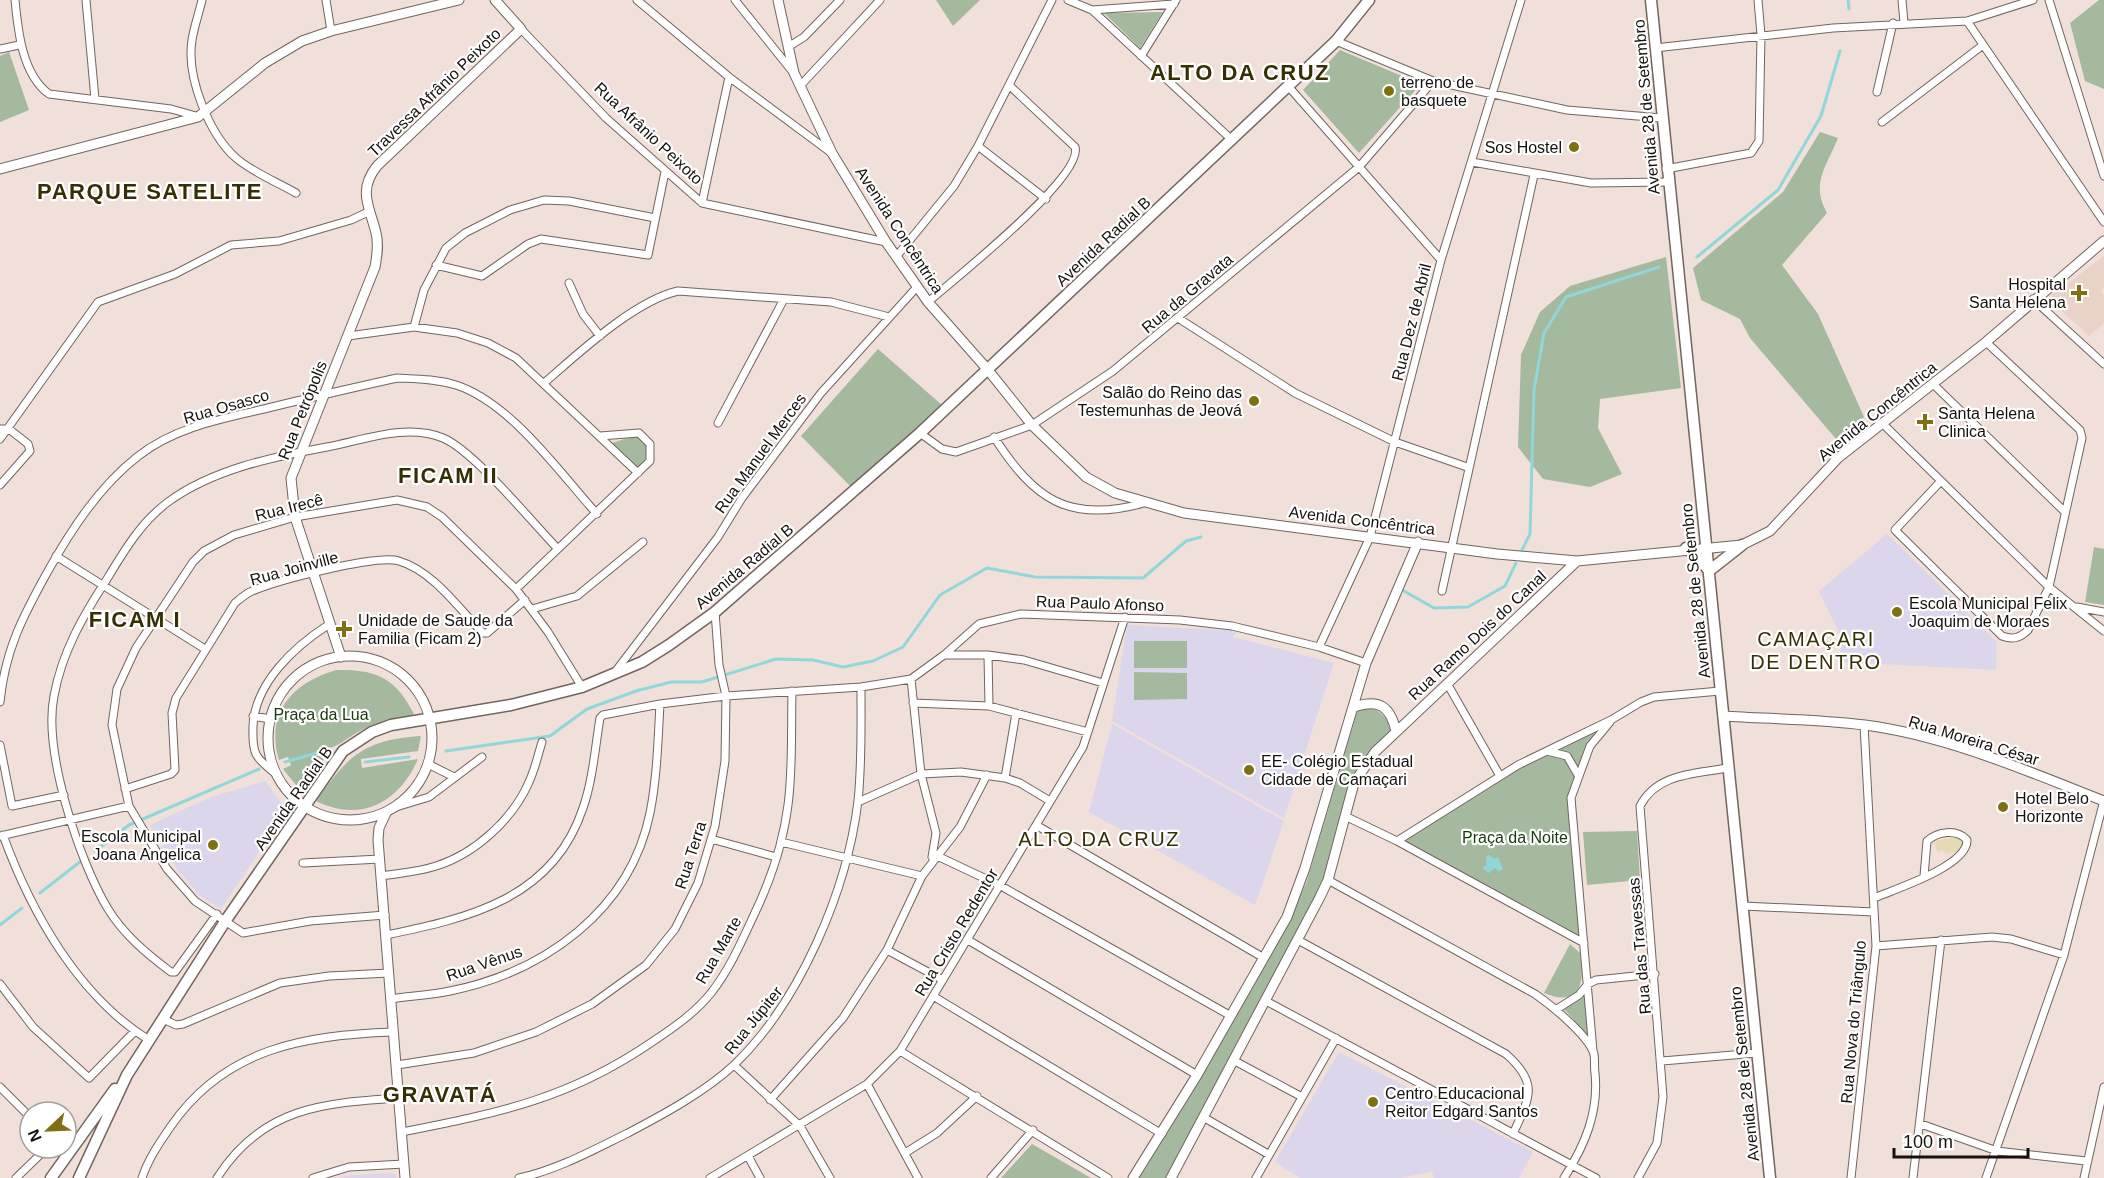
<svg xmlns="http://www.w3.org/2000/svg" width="2104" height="1178" font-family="Helvetica,sans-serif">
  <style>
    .built { fill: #e9d2c7 }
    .education { fill: #dcd6ec }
    .green { fill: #a5b99e }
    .sand { fill: #e4dab5 }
    .water { fill: #90d7da }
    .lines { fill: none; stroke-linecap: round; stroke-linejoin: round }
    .stream { stroke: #90d7da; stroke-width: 3 }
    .minor-casing { stroke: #72655e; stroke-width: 9 }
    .tertiary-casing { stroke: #72655e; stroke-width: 11 }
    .secondary-casing { stroke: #72655e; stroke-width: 13 }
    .primary-casing { stroke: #72655e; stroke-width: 13 }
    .minor { stroke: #fff; stroke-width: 7 }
    .tertiary { stroke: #fff; stroke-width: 9 }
    .secondary { stroke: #fff; stroke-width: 10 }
    .primary { stroke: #fff; stroke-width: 10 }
    .poi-dot { fill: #7f7112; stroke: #fff; stroke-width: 2 }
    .labels { text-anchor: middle; stroke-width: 4.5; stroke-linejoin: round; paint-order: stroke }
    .poi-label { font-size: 16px; fill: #16110e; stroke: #fff; text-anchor: start }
    .street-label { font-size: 16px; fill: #16110e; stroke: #fff }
    .park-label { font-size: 16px; fill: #19380b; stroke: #fff }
    .quarter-label { font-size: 20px; letter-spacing: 1.5px; fill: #362f03; stroke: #fff }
    .district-label { font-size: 22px; font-weight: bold; letter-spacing: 1.5px; fill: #362f03; stroke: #fff }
  </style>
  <rect width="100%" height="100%" fill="#f0e0d9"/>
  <path class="built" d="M2104,256V288L2101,290L2104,296V323L2089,336L2048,298Z"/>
  <path class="education" d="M1887,534L1997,642L1996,670L1842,662L1839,633L1819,591Z
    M1127,625L1237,631L1233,637L1334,663L1284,818L1112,721Z
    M1112,724L1284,821L1255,905L1089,812Z
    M265,781L287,810L221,909L199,895L173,864L150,825L211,797Z
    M1339,1052L1533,1152L1519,1178H1434L1432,1172L1398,1178H1300L1275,1162Z
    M395,1173L396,1178H336L353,1175Z"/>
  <path class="green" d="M936,0H980L953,26Z
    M2099,0H2104V89L2085,81L2070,23Z
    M1163,12L1140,48L1104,13Z
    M1340,50L1421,84L1359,153L1303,90Z
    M9,52L29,110L0,122V56Z
    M1820,132L1838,138C1827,166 1810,183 1827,213L1782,265L1818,314L1864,417L1836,439L1750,338L1740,319L1701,300L1693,268L1783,192Z
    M1666,257L1681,388L1600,399L1598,428L1622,474L1590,487L1543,479L1518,447L1521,355L1540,312L1570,286Z
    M878,349L943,406L854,490L801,436Z
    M637,435L647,440L649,460L638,471L609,444Z
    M2094,547L2104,549V605L2085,602Z
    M1134,641H1187V668H1134Z
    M336,670C377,669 396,678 415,716C397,719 380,721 364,729C344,738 340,749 317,750L316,756H326L300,790L283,769L291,765L288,757L279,760C265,713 292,683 336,670Z
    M1134,672L1187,673V699L1134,700Z
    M1366,708C1382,710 1386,716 1391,731L1355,781L1328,880L1171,1178H1133L1209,1061L1290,919L1307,881L1357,712Z
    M1606,724L1587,742L1569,800L1581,938L1403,841L1518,768Z
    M421,736L418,751L361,759L362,768L418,759C399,803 360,823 316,801C348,756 363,740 421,736Z
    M1637,831L1640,880L1587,885L1583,832Z
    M1570,944L1580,953C1585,983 1581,1008 1544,993Z
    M1585,994L1589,1044L1574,1020L1562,1007Z
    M1032,1144L1091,1178H1001Z"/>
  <path class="sand" d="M1959,837L1964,840L1961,850L1948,854L1941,850L1938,853L1934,841Z"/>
  <path class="water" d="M1489,855L1495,859L1498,857L1503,869L1499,871L1495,868L1489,873L1482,868L1487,865L1486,857Z"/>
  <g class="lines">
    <path class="stream" d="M1848,0L1849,9
      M1697,257L1778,190L1821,116L1840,51
      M1522,550L1530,534L1534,390L1544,333L1566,297L1659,267
      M1404,591L1434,608L1468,607L1505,586L1516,563
      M446,751L550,736L587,709L636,691L671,682H702L776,659L813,660L843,667L873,661L903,647L940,595L987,568L1035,577L1143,578L1186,541L1201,537
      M285,762L321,752
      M365,762L409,757
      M95,851L129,825L259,769
      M40,893L81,861
      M0,925L22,908"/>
    <defs>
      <path id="minor" d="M15,0C18,31 22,74 49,94L171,109L196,116
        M86,0L95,99
        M202,0C199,13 194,27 192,40C186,77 209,134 236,158C252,172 277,182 296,193
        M326,0L331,31
        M637,0L729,77L830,152
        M735,0L792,71
        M1068,0L1092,10L1232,140
        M1902,0L1904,23
        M2049,0L2104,176
        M1092,10L1174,4
        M1967,21L2104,222
        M521,29L606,118L702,203L886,242
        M1336,41L1433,81L1567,110L1661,118
        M788,47L804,37L840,0
        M1655,48L1833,28L1967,21L2033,0
        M0,49L19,45
        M1141,56L1176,0
        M800,86L880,0
        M1288,86L1441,260
        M1877,92L1893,23
        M1882,122L1983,45
        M978,146L1046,199
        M1472,162L1591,183L1668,182
        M1666,169L1751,153L1759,141L1761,35L1758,0
        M702,203L729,77
        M896,257L954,186L978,146L1052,0
        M436,265L482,276L528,244L541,239L648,255L665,172
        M569,283L583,314L600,336
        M2033,299L2104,364
        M928,302C952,281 1085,176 1075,147L1010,86
        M1178,318L1295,393L1395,442L1467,467
        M414,327L424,290L446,248L465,233L510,210L544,200L569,201L655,218
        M348,336L414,327L457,333L488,343L516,358L638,473
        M544,383C579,353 634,301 678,291L831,302L889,317
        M1933,384L2065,512
        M718,423L784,299
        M1882,423L2049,587L2104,631
        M0,429H9L28,444L30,451L0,485
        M920,433L942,449L956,452L1032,425L1113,371L1359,167L1433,81
        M994,437C1034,499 1068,524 1144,503
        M0,439L98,302L175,274L231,245L279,241L351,220L368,212
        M1940,482L1895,530L2002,636C2013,640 2020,638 2028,630L2049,587L2082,438L2080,430L1986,342
        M56,556L205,649
        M516,589L650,461V444L639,433L600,436
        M1442,591L1534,175
        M2077,607L2104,612
        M532,609L577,596L643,542
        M1319,647L1370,537L1441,260L1521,0
        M944,655H988L1024,660L1103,683
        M988,655L989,706
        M615,672L718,537L742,498L821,393L917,287
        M911,679L921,774L936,833L932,857
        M1448,685L1500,776
        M0,702C5,650 23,616 48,571C71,530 99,487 137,457C173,428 220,419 264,409C308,398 352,388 397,378C417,379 436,379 456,385C511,403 559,472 597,514
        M913,703L989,706L1088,732
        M253,716L270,719
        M0,745L12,806L64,795
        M1547,751L1567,756L1578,775
        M428,764L454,777
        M276,774C269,768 260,762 256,754C252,746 253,735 253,726C255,683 294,647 328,625
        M1005,778L1016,713
        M125,789L171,774L175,770L172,713L176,698L235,603C240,599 244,595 250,592C274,581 376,554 399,561C433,571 459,609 483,633H487L525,600
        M858,802L921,774L961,772L1005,778L1020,783L1050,801
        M396,807L429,797L482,757
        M1345,816L1397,841L1584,943
        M1036,825L1264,958
        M3,835C31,912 78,996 149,1040
        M0,836L129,806
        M711,839L776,857
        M1397,841L1518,765L1611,720L1641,702L1654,697L1720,691
        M781,842L922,876
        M933,854L1001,886L1231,1016
        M303,863L380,859
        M381,876C399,873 419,872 436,866C475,854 513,819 529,782C535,769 538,755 542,742
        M1328,880L1535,994C1551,1005 1589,1036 1594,1054C1595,1059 1594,1067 1595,1073C1599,1112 1585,1145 1564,1178
        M1874,898C1895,889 1968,866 1967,840C1957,829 1938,831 1927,841L1924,876
        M1743,906L1874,912
        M217,914L175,972H171C147,954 124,935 108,909C79,861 43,751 54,696C62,652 83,616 107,579C124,551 141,522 168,502C213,469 273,457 327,447C364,440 407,423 443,438C474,451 531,521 557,548
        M385,915L310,921L243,933L195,901L167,869L129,806L112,725L117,689L136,648L193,562L204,551L234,535L295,517L397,500L427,507L442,517L516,589L548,632L582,687
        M386,935C469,918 553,899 583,808C593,779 595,748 600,718L603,715L660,704L726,696L861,687L911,679L944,655L979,624L1021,614L1180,620L1232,626L1319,647L1366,663
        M968,940L1197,1075
        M1298,940L1506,1054C1540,1084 1529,1098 1513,1134
        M1876,946L1992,937L2011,939L2064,955
        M887,950L943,980
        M0,984L33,1027L89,1078L135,1031
        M933,996L1162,1134
        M391,999C411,996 431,995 450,991C544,972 630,911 650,813C657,778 658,740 660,704
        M1266,1001L1596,1178
        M1557,1009L1579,995L1588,984L1596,980L1655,974
        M163,1019L176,1025L183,1024L280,983L329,976L389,973
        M900,1051L1108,1178
        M1593,1051L1571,798L1590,746L1610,722
        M1233,1060L1302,1097
        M1662,1061L1757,1053
        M397,1065L474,1053L536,1032L592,1004L646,965L675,929L698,883L715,826L725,761L726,696L719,665L715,612
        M734,1065L800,1126L830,1178
        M867,1084L918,1178
        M0,1087L30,1117
        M770,1100L843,1018L887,950L922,876L960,827L987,775
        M1203,1117L1268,1154
        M1921,1124L1997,1151L2086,1161
        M402,1132C498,1113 569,1099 652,1042C673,1028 695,1013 711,993C729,970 741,943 753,917C770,882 783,844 788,805C793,768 791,728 792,691
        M905,1153L937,1133L977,1096
        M748,1156L760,1178
        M16,1178L47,1148
        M142,1178C148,1159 160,1142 171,1126C225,1048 305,1035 393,1032
        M217,1178C262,1107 323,1103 399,1098
        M313,1178L349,1167L404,1164
        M519,1178C557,1170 593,1150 628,1133C664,1114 705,1092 735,1064C800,1001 847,891 858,801C862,763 861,725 861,687
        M710,1178L867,1084L900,1051L1083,747L1125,617
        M991,1178L1033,1130
        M1256,1178L1336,1038
        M1638,1178L1657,1143L1663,1097L1640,806C1657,773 1695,774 1727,768
        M1851,1178L1876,946L1864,725
        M1913,1178L1941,940
        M1986,1178L2064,955L2104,800
        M2084,1178L2104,1087"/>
      <path id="tertiary" d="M778,0L794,73L832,153L886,242L928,302L988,370L1032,425L1086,477L1115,493L1184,513L1497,554L1577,561L1742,545L1770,531L1838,458L1986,342L2104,241
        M0,169L198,117L265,63L302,41L331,31L459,0
        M268 738a82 82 0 1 1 164 0a82 82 0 1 1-164 0Z
        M341,657L295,517L291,478L375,267C377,256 379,244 376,233C370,207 357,191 377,166L521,29L495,0
        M1354,707C1378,699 1390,705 1396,731
        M1723,716C1770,719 1818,719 1865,725C1948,736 2027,771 2104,801
        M386,813L379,828L378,840L405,1178
        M1133,1178L1197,1075L1287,917L1305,868L1366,663L1418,542
        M1171,1178L1320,897L1328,880L1354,783L1375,752L1577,561"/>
      <path id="secondary" d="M51,1178L115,1089
        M79,1178L127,1075L226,920L343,751L372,732L391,725L511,705L582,687L642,662L669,645L715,612L920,433L1336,41L1369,0"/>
      <path id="primary" d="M1651,0L1770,1178
        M1686,548L1697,556L1709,571L1742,545"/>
    </defs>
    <use href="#minor" class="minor-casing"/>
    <use href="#tertiary" class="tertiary-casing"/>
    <use href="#secondary" class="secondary-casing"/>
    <use href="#primary" class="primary-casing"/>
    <use href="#minor" class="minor"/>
    <use href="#tertiary" class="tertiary"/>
    <use href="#secondary" class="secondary"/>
    <use href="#primary" class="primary"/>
  </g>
  <g class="poi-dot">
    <circle cx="1389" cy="91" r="6"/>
    <circle cx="1574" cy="147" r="6"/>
    <path d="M2076 284h6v6h6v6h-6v6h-6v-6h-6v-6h6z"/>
    <circle cx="1254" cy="401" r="6"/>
    <path d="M1922 413h6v6h6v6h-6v6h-6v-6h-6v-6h6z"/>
    <circle cx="1897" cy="612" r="6"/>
    <path d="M341 620h6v6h6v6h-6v6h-6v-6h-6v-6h6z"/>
    <circle cx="1249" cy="770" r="6"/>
    <circle cx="2003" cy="807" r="6"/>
    <circle cx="213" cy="845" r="6"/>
    <circle cx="1373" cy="1102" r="6"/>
  </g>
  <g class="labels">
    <g class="poi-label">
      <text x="1401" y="88">terreno de<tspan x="1401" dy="18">basquete</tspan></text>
      <text x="1562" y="153" text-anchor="end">Sos Hostel</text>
      <text x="2066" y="290" text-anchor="end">Hospital<tspan x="2066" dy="18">Santa Helena</tspan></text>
      <text x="1242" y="398" text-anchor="end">Salão do Reino das<tspan x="1242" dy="18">Testemunhas de Jeová</tspan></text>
      <text x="1938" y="419">Santa Helena<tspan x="1938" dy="18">Clinica</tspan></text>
      <text x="1909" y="609">Escola Municipal Felix<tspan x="1909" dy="18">Joaquim de Moraes</tspan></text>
      <text x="358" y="626">Unidade de Saude da<tspan x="358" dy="18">Familia (Ficam 2)</tspan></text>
      <text x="1261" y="767">EE- Colégio Estadual<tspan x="1261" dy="18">Cidade de Camaçari</tspan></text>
      <text x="2015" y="804">Hotel Belo<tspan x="2015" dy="18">Horizonte</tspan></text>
      <text x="201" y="842" text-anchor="end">Escola Municipal<tspan x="201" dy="18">Joana Angelica</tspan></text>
      <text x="1385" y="1099">Centro Educacional<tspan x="1385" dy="18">Reitor Edgard Santos</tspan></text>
    </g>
    <g class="street-label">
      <text transform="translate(434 92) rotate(-44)" y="6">Travessa Afrânio Peixoto</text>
      <text transform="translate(1646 107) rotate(-95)" y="6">Avenida 28 de Setembro</text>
      <text transform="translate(649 133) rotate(43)" y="6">Rua Afrânio Peixoto</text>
      <text transform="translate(900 230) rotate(57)" y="6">Avenida Concêntrica</text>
      <text transform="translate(1103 241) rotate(-43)" y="6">Avenida Radial B</text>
      <text transform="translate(1187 293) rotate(-40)" y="6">Rua da Gravata</text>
      <text transform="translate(1411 322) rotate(-76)" y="6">Rua Dez de Abril</text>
      <text transform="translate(226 406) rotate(-16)" y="6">Rua Osasco</text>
      <text transform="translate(302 410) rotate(-68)" y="6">Rua Petrópolis</text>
      <text transform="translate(1877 411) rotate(-39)" y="6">Avenida Concêntrica</text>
      <text transform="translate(760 453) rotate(-54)" y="6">Rua Manuel Merces</text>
      <text transform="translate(289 507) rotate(-14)" y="6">Rua Irecê</text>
      <text transform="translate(1362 520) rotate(7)" y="6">Avenida Concêntrica</text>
      <text transform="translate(744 566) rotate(-40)" y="6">Avenida Radial B</text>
      <text transform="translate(294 568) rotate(-15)" y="6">Rua Joinville</text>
      <text transform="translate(1695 591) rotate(-96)" y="6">Avenida 28 de Setembro</text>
      <text transform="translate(1100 603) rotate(2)" y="6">Rua Paulo Afonso</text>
      <text transform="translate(1477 635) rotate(-43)" y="6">Rua Ramo Dois do Canal</text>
      <text transform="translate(1974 740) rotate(17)" y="6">Rua Moreira César</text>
      <text transform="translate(293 798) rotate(-55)" y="6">Avenida Radial B</text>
      <text transform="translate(690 855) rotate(-72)" y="6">Rua Terra</text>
      <text transform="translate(956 932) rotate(-59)" y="6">Rua Cristo Redentor</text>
      <text transform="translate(1639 946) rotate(-95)" y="6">Rua das Travessas</text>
      <text transform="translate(718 950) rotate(-60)" y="6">Rua Marte</text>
      <text transform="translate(484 963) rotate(-19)" y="6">Rua Vênus</text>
      <text transform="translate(753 1020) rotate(-51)" y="6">Rua Júpiter</text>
      <text transform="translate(1853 1022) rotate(-85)" y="6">Rua Nova do Triângulo</text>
      <text transform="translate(1744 1074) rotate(-96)" y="6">Avenida 28 de Setembro</text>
    </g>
    <g class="park-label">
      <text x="321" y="720">Praça da Lua</text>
      <text x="1515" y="843">Praça da Noite</text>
    </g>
    <g class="quarter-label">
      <text x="1816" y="646">CAMAÇARI<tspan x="1816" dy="23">DE DENTRO</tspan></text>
      <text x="1099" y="846">ALTO DA CRUZ</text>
    </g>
    <g class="district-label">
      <text x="1240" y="80">ALTO DA CRUZ</text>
      <text x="150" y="199">PARQUE SATELITE</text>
      <text x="448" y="483">FICAM II</text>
      <text x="135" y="627">FICAM I</text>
      <text x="440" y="1102">GRAVATÁ</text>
    </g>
  </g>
  <g transform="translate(48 1130) rotate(247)"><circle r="28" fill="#ffffff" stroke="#a2a09f" stroke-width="1.5"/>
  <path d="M0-4.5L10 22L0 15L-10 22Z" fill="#7f7112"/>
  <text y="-9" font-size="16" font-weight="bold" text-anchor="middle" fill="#16110e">N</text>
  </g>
  <path d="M1894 1148v9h134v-9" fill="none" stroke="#16110e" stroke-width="3"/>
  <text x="1903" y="1148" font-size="18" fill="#16110e" stroke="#ffffff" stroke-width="4.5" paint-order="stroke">100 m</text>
</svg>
